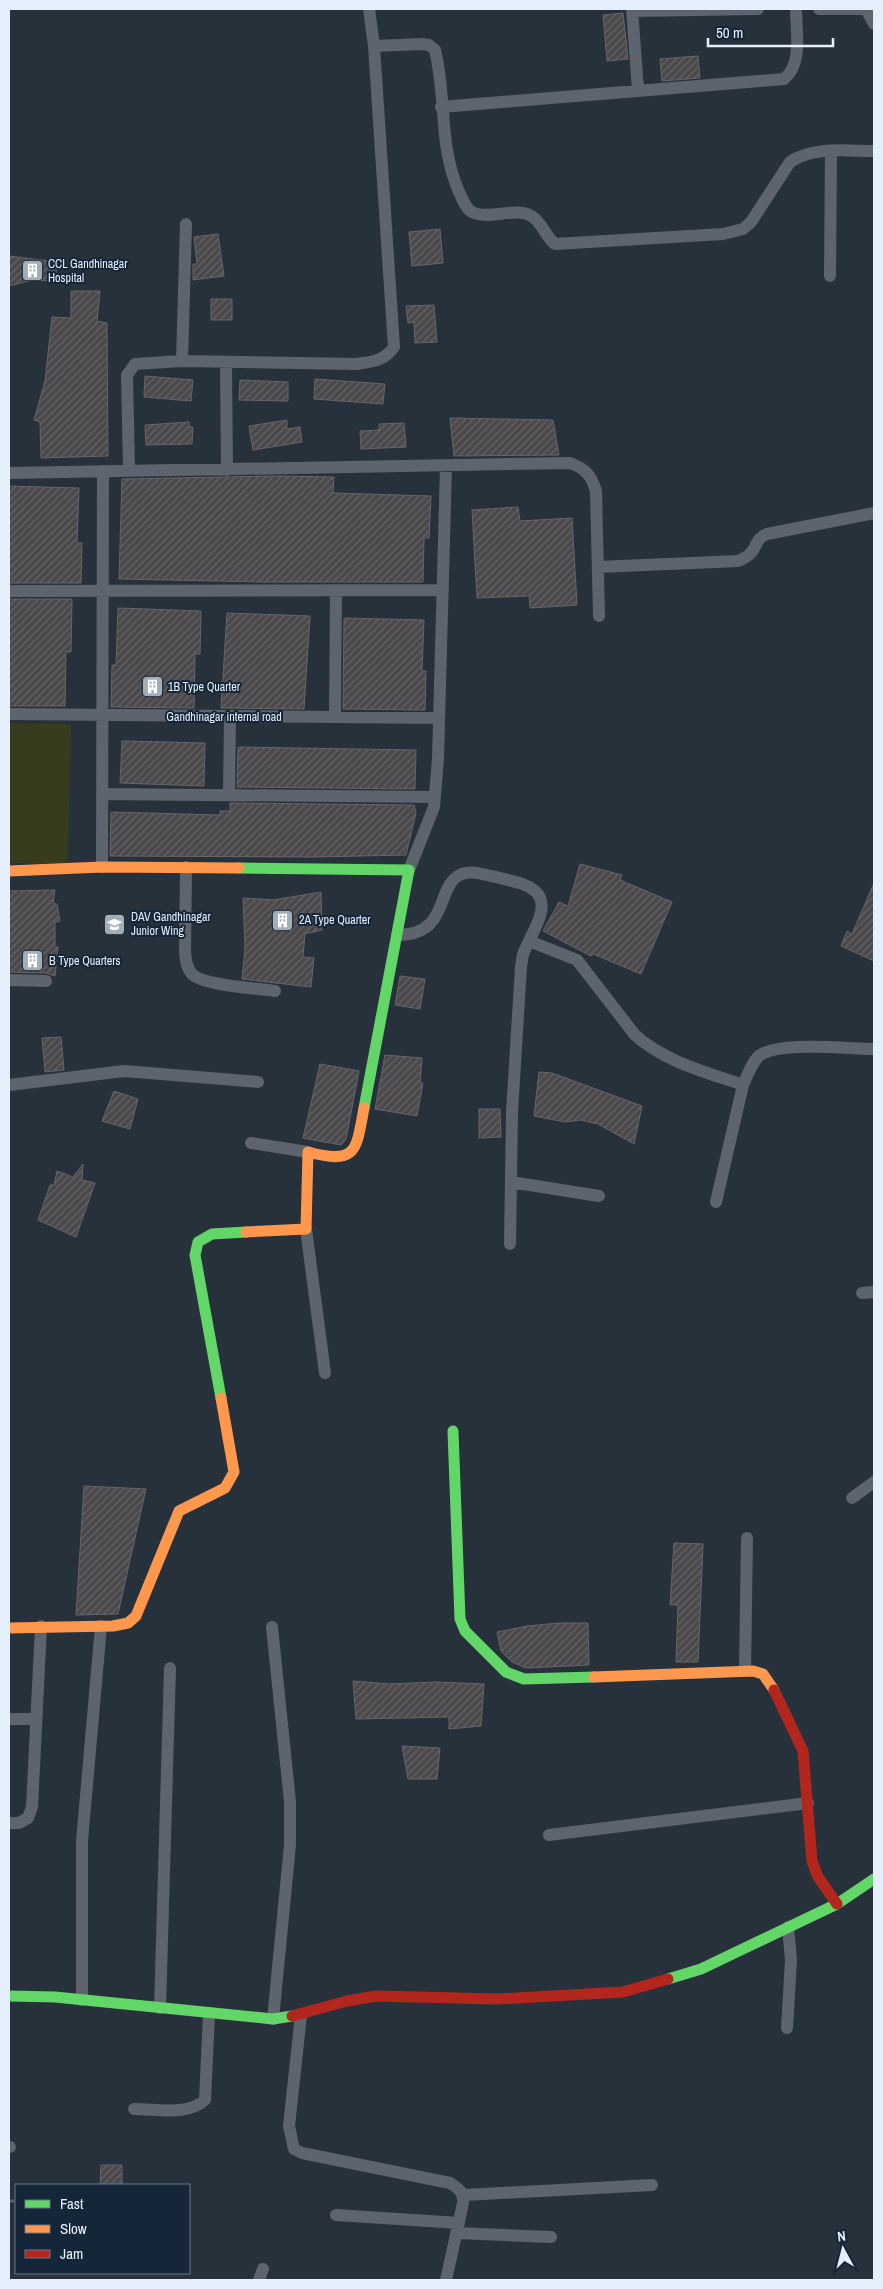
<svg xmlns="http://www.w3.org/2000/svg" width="883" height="2289" font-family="'Archivo Narrow',sans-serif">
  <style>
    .pitch { fill: #383c1f }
    .building { fill: url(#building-hatch); stroke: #676568 }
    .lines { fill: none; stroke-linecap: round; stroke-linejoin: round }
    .path { stroke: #585f66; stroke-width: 3; stroke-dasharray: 5 2.5; stroke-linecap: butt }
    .street { stroke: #5d646d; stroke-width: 12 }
    .fast { stroke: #63d668; stroke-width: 11 }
    .slow { stroke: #ff974d; stroke-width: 11 }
    .jam { stroke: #b3261e; stroke-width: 11 }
    .labels { text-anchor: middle; stroke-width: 4; stroke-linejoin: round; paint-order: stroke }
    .poi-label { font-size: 12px; fill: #e5f0fc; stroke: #152638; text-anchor: start }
    .street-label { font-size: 12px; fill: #e5f0fc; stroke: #152638 }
  </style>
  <defs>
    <pattern id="building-hatch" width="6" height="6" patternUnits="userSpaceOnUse" patternTransform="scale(1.25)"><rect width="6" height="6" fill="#4a484b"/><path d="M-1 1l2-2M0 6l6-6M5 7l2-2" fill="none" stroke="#646366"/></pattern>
  </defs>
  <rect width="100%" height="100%" fill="#27313b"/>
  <path class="pitch" d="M9,723L71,724L68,864L9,863Z"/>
  <path class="building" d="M623,13L628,59L607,61L603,15Z
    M698,56L700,78L662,81L660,59Z
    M440,229L443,263L412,266L409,232Z
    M218,234L224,276L193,280V264H197L194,237Z
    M9,256L58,262L54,281L33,280L9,286Z
    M71,291H100L97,321L107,323L108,456L41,458L40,422L34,420L45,381L52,317L71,318Z
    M211,299H232V320H211Z
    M434,305L437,342L415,343L414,322L408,323L406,306Z
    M145,376L193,380L191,401L144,397Z
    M315,379L385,384L383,404L314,399Z
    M240,380L288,382V401L239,400Z
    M450,418L553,420L559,455L454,456Z
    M287,420V429L300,427L302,442L253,450L249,426Z
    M189,422V427H193L192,444L146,445L145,425Z
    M404,423L406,447L361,449L360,431L379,430V424Z
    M279,476L334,477L333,493L431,496L429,538H424L423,582H265L119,579L122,479Z
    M9,486L79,488L77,543H82L81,583H9Z
    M518,507L520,521L572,518L577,605L530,608L529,596L477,598L472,510Z
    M9,599H72L71,652H66L65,706H9Z
    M118,608L201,611L200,654H195L194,708L111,707L112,665H116Z
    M227,613L310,616L304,709L221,708Z
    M344,618L424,620L422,671H426L425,710L343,709Z
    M122,741L205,743L204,786L120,783Z
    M238,747L416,750L415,789L237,787Z
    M230,803L414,805L416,813L406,855L313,857L110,856L111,812L220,815V811H230Z
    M580,864L622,875L620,880L672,902L641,974L593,954L591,956L543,931L559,902L568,906Z
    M874,883V961L841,946L847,931L852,934Z
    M55,890L53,903L57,904L60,921L55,922V947H58L55,976L46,973L9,972V891Z
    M321,892L322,930L305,934L303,957L314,958L311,987L242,979L245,948L243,898L273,900Z
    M400,976L425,979L420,1009L395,1005Z
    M61,1037L64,1070L45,1072L42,1038Z
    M385,1055L422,1058L420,1083H423L417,1116L375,1109Z
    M320,1064L359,1071L346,1139L341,1145L303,1138Z
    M539,1072L552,1073L642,1106L634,1144L598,1124L581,1120L565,1122L534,1116Z
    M114,1091L138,1099L130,1129L102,1121Z
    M479,1109H500L501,1137L479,1138Z
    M83,1164L82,1180L95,1183L76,1237L38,1220L50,1185H54L57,1171L73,1177Z
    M84,1486L146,1489L118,1614L76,1615Z
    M674,1543L703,1544L698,1662H676L678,1605H670Z
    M559,1623H588L589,1665L526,1668L512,1662L501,1651L497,1632L527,1626Z
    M353,1681L389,1684L436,1682L484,1684L481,1726L449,1729V1717L356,1719Z
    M402,1746L440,1748L437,1779H408Z
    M101,2165H122V2185H100Z"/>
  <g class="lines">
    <path class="path" d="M9,2201H16"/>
    <path class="street" d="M632,9L638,90
      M819,9H866
      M866,9L874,24
      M632,11L758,9
      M374,46L422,44L429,45L435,50C447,99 438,143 459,192C463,200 466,210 474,213C492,220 519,205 534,218C543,225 546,237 555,244L723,234L743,229L751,222L790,162C813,146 848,151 874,151
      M441,107L784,79C803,64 796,31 796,9
      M830,276L831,152
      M182,361L186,224
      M226,363L227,470
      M129,470L127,375L135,364L182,361L356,364C372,362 384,361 394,347L374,46L369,9
      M9,473L570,463C586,469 591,475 596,491L599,616
      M598,567L738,561C761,552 751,540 767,534L874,513
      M9,591L443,590
      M9,714L439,718
      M335,717L336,591
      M102,794L435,797
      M229,795L230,717
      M102,867L103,471
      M186,867L185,952C186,960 186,967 192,974C203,986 258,988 275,991
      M409,870L434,807L438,759L446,466
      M397,935C452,935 434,885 462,874C473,870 485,875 496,877C510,881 524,882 535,891C550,904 536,926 529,941L577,960L635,1035C665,1062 706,1072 743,1085C747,1076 751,1065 757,1058C772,1040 850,1049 874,1049
      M9,980L46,981
      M9,1085L124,1071L258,1082
      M251,1143L308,1152
      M511,1182L599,1196
      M716,1202L743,1085
      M306,1229L325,1373
      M510,1244L512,1112L521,967L523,954L529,941
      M862,1293L874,1292
      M852,1498L874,1482
      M272,1627L290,1802V1845L273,2019
      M745,1671L747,1538
      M9,1719H35
      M9,1823H19L28,1818L32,1807L41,1626
      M549,1835L808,1803
      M82,2000V1841L101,1626
      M160,2008L170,1668
      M301,2015L289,2126L294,2149L302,2153L450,2183C459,2189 464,2192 463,2203L446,2280
      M787,2028L791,1960L788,1927
      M134,2109C156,2109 188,2116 205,2100L209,2014
      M9,2147H10
      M464,2195L652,2185
      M336,2215L459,2223
      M457,2233L551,2237
      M259,2280L263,2269"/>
    <path class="fast" d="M239,868L409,870L364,1108
      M221,1398L195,1255L198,1242L212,1234L246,1232
      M453,1431L460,1619L465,1631L506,1672L524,1679L594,1677
      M668,1979L701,1969L837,1904L874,1879
      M9,1996L55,1997L273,2019L292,2016"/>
    <path class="slow" d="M9,871L102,867L239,868
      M246,1232L306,1229L308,1152C357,1165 356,1151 364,1108
      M9,1628L113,1626L128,1623L136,1616L179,1511L225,1488L234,1472L221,1398
      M594,1677L753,1671L763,1674L774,1690"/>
    <path class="jam" d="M774,1690L803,1751L812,1861L818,1877L837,1904
      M292,2016L347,2001L376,1996L497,1999L623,1992L668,1979"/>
  </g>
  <defs>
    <symbol id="building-square" viewBox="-11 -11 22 22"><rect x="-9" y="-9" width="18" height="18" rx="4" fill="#a2adb8" stroke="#152638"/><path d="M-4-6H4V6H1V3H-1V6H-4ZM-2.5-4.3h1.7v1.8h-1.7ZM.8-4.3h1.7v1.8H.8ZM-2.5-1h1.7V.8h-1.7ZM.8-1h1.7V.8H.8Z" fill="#fff"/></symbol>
    <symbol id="school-square" viewBox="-11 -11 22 22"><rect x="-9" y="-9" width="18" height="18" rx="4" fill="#a2adb8" stroke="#152638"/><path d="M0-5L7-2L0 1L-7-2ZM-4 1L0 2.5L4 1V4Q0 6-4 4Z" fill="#fff"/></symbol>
  </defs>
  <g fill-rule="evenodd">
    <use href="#building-square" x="20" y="258" width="25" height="25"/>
    <use href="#building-square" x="140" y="674" width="25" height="25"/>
    <use href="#building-square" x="270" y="908" width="25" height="25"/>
    <use href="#school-square" x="102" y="912" width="25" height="25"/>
    <use href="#building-square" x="20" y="948" width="25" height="25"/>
  </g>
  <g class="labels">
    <g class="poi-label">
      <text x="48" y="268">CCL Gandhinagar<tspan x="48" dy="14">Hospital</tspan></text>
      <text x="168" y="691">1B Type Quarter</text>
      <text x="131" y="921">DAV Gandhinagar<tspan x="131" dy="14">Junior Wing</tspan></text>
      <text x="299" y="924">2A Type Quarter</text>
      <text x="49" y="965">B Type Quarters</text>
    </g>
    <g class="street-label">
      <text x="224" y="721">Gandhinagar internal road</text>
    </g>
  </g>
  <rect width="883" height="2289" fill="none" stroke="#e5f0fc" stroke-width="20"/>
  <rect x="15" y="2184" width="175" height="90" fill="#152638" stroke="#687786"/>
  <rect x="25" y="2200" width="25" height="8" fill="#63d668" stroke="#687786"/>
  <text x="60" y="2209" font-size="15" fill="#e5f0fc">Fast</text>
  <rect x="25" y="2225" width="25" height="8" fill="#ff974d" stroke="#687786"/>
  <text x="60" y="2234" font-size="15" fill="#e5f0fc">Slow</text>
  <rect x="25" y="2250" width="25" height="8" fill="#b3261e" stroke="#687786"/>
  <text x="60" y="2259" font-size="15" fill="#e5f0fc">Jam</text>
  <g transform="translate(843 2249) rotate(353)" stroke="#152638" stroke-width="4" paint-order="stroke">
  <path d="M0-4L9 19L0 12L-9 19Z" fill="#e5f0fc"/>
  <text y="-8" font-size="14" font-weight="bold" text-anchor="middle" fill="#e5f0fc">N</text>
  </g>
  <path d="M708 38v8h125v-8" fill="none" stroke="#e5f0fc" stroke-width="2.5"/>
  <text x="716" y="38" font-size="15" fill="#e5f0fc" stroke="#152638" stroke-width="4" paint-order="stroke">50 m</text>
</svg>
